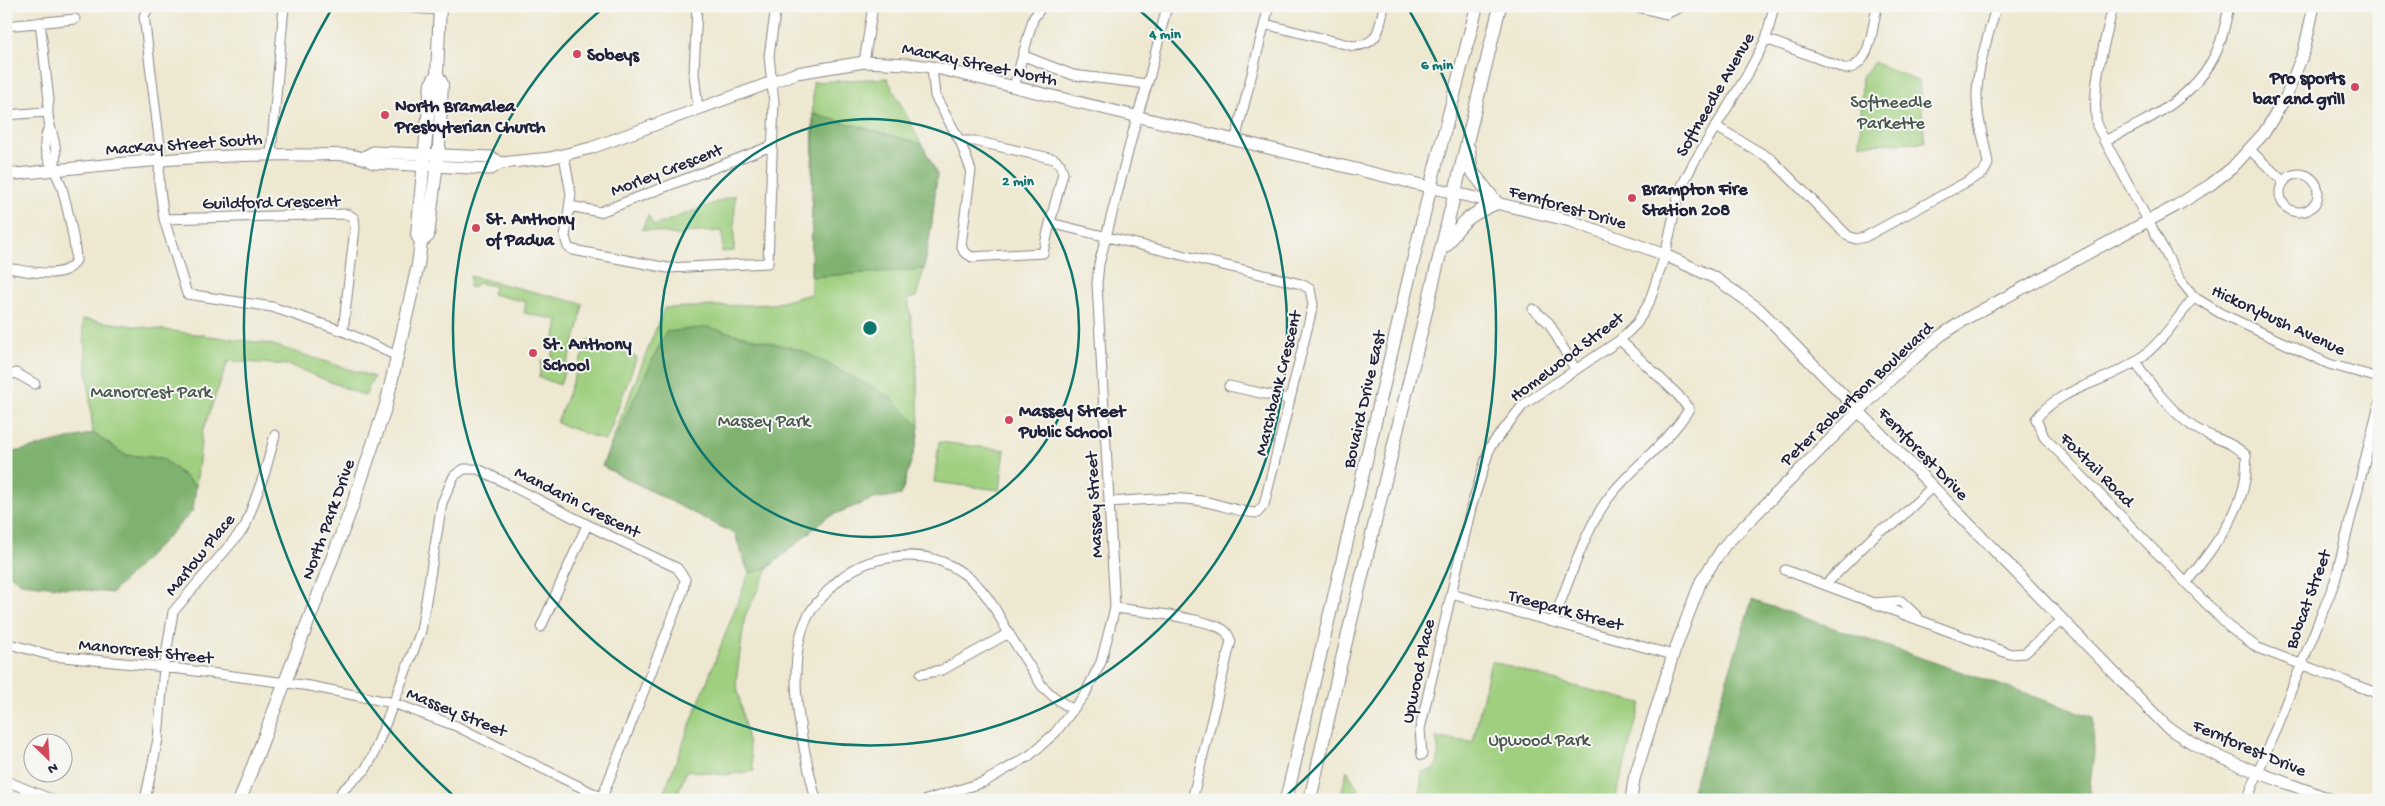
<svg xmlns="http://www.w3.org/2000/svg" width="2385" height="806" font-family="'Gochi Hand',sans-serif">
  <style>
    .green { fill: #9fcf7f; stroke: #60785d }
    .forest { fill: #7fb26e; stroke: #506a54 }
    .lines { fill: none; stroke-linecap: round; stroke-linejoin: round }
    .minor-casing { stroke: #888586; stroke-width: 11 }
    .tertiary-casing { stroke: #888586; stroke-width: 13 }
    .secondary-casing { stroke: #888586; stroke-width: 14 }
    .minor { stroke: #fff; stroke-width: 9 }
    .tertiary { stroke: #fff; stroke-width: 11 }
    .secondary { stroke: #fff; stroke-width: 12 }
    .ring { fill: none; stroke: #0f766e; stroke-width: 2.5 }
    .poi-dot { fill: #d1495b; stroke: #f6f6f2; stroke-width: 2 }
    .labels { text-anchor: middle; stroke-width: 4; stroke-linejoin: round; paint-order: stroke }
    .poi-label { font-size: 18px; font-weight: bold; fill: #22223b; stroke: #f6f6f2; text-anchor: start }
    .street-label { font-size: 18px; fill: #22223b; stroke: #f6f6f2 }
    .park-label { font-size: 18px; fill: #48564f; stroke: #f6f6f2 }
    .centre { fill: #0f766e; stroke: #f6f6f2; stroke-width: 2.5 }
    .ring-label { font-size: 15px; text-anchor: middle; font-weight: bold; fill: #0f766e; stroke: #f6f6f2; stroke-width: 4; stroke-linejoin: round; paint-order: stroke }
  </style>
  <rect width="100%" height="100%" fill="#f6f6f2"/>
  <filter id="ink" filterUnits="userSpaceOnUse"><feTurbulence type="fractalNoise" baseFrequency=".02" numOctaves="2"/><feDisplacementMap in="SourceGraphic" scale="10" xChannelSelector="R" yChannelSelector="G"/><feConvolveMatrix kernelMatrix="1 2 1 2 8 2 1 2 1" color-interpolation-filters="sRGB"/></filter>
  <filter id="wash" filterUnits="userSpaceOnUse"><feTurbulence type="fractalNoise" baseFrequency=".0096" numOctaves="4" result="noise"/><feDisplacementMap in="SourceGraphic" scale="20" xChannelSelector="R" yChannelSelector="G"/><feGaussianBlur stdDeviation="1.12" result="paint"/><feColorMatrix in="noise" values="0 0 0 0 0 0 0 0 0 0 0 0 0 0 0 0 0 1.4 0 .05"/><feComposite in="paint" operator="in"/></filter>
  <g filter="url(#wash)">
    <rect width="100%" height="100%" fill="#eee8d0"/>
    <path class="green" d="M1874,62L1919,82L1925,142L1860,144L1862,77Z
      M887,78L937,174L932,222L924,269L916,297L908,299L916,353L919,426L917,441L901,495L873,499L827,517L769,567L745,616L736,682L754,771L723,775L687,770L675,800H661L749,573L735,534L602,466L664,308L774,304L811,294L813,82Z
      M735,195L734,251L722,252L723,231L683,233L682,236L642,229L648,215L654,226Z
      M470,276L583,304L578,330L560,385L539,377L542,360L551,361L558,320L524,313L526,302L492,294L495,286L477,283L474,288L469,287Z
      M82,319L270,344L374,377L365,396L289,365L228,361L202,433L196,486L162,458L125,455L93,433Z
      M588,340L637,357L606,441L557,423Z
      M939,442L1005,450L1000,490L934,482Z
      M1491,661L1570,685L1641,703L1615,800H1419L1422,772C1443,771 1439,752 1436,738L1473,742Z
      M1347,770L1364,800H1340Z"/>
    <path class="forest" d="M814,114L922,144L937,174L932,222L924,269L811,277Z
      M707,327L801,350L889,396L919,426L917,441L901,495L873,499L827,517L769,567L749,574L735,534L602,466L666,332Z
      M93,433L125,455L162,458L196,486L193,511L112,593L21,583L6,572V454Z
      M1752,600L2093,717L2094,753L2088,800H1689Z"/>
  </g>
  <g filter="url(#ink)">
    <g class="lines">
      <defs>
        <path id="minor" d="M149,6L144,16L160,146L159,182L164,219L187,294L272,307L343,331L397,356
          M386,6L440,10
          M697,6L694,74L698,108
          M1634,6L1666,14L1683,6
          M2113,6C2104,47 2091,84 2097,126L2179,278L2194,297L2220,313L2329,364L2379,378
          M40,22L49,100C43,127 63,142 53,170
          M1265,24L1353,46C1380,45 1379,28 1384,6
          M6,26L75,19
          M1766,39L1846,69C1872,65 1872,27 1877,6
          M1024,56L1073,75L1147,84
          M864,62L873,6
          M932,67L935,96L960,141L971,170L961,245L964,252L972,257L1043,253L1050,223L1301,284L1310,289L1313,305L1264,505L1257,513C1238,512 1220,504 1201,501C1170,496 1140,500 1109,502
          M1014,87L1033,19L1042,6
          M6,115L46,112
          M1715,126L1771,159L1848,236L1856,239L1865,237L1983,173L1988,164C1985,141 1977,121 1977,98C1976,68 1989,36 1996,6
          M960,141H975L1054,159L1060,164L1063,173L1050,223
          M1235,141L1269,6
          M2104,141C2151,119 2204,94 2221,40C2224,29 2227,17 2229,6
          M2250,150L2284,182
          M271,154L284,6
          M564,156L571,194L565,237L568,247L573,250L668,268L768,263L774,103L769,56L776,6
          M2280 193a19 19 0 1 1 38 0a19 19 0 1 1-38 0Z
          M570,206L600,212L771,146
          M164,219L347,214L354,218L355,228L343,331
          M6,268C25,270 66,282 76,260C75,241 67,207 62,188C55,165 37,154 49,127
          M2194,297C2177,319 2159,346 2135,362C2104,383 2059,388 2036,419L2044,437L2229,627L2258,648L2379,694
          M1533,309L1549,323L1575,369
          M2136,362C2147,381 2173,413 2192,426C2209,438 2230,440 2246,455C2251,505 2215,544 2187,582
          M6,376L16,373L35,384
          M1229,386L1288,399
          M1785,570L2010,654L2025,653L2061,621
          M1826,584L1880,530L1893,525L1932,487
          M1451,594L1673,655
          M1873,603L1901,601L1918,617
          M1115,608C1137,611 1210,618 1225,631C1228,633 1229,638 1231,641L1192,800
          M1553,622C1568,584 1584,532 1607,500C1631,467 1668,444 1689,409L1678,395L1620,340
          M541,627L587,525
          M6,643L53,656L164,667L310,686L393,703L456,726L607,800
          M921,674L942,670L1009,633
          M1422,755L1420,729L1471,508L1490,447L1523,405L1620,340L1637,323L1649,303L1665,255L1679,192L1693,164L1747,75L1766,39L1774,6
          M6,781L53,800
          M145,800L158,739L164,667L173,612L245,527L265,472L275,435
          M338,800L342,791L365,770L373,756L421,631L442,503L454,476L464,469H478L608,535L677,568L685,579L683,591L601,800
          M816,800C803,749 781,658 811,611C815,604 821,599 826,593C841,575 862,562 887,558C921,552 947,558 974,582C989,596 998,614 1008,632C1019,650 1031,668 1042,686L1054,697L1073,710
          M926,800L984,782L1029,756L1055,733L1085,694L1101,662L1115,608L1097,284L1099,264L1137,117L1150,75L1167,6
          M2247,800L2335,581L2379,404"/>
        <path id="tertiary" d="M364,157L373,152L491,157L501,163
          M6,175C106,165 206,153 307,155C328,155 356,151 373,163L491,169L501,163L550,158L591,148L797,73L864,62L908,64L932,67L1571,221L1665,255L1715,278L1759,309L2166,726C2211,760 2279,779 2332,800
          M1631,800L1634,779L1673,655L1701,581L1725,545L1896,374L1940,336L1969,317L2176,206L2210,185L2232,168L2264,133L2286,97L2304,51L2314,6"/>
        <path id="secondary" d="M421,242L428,236L439,146L442,84L437,74L440,6
          M1447,245C1461,221 1471,214 1497,203L1471,170L1469,149
          M240,800L353,504L386,405L418,265L421,242L417,235L431,84L437,74
          M1286,800L1434,172L1477,6
          M1310,800L1338,675L1500,6"/>
      </defs>
      <use href="#minor" class="minor-casing"/>
      <use href="#tertiary" class="tertiary-casing"/>
      <use href="#secondary" class="secondary-casing"/>
      <use href="#minor" class="minor"/>
      <use href="#tertiary" class="tertiary"/>
      <use href="#secondary" class="secondary"/>
    </g>
  </g>
  <g class="ring">
    <circle cx="870" cy="328" r="209"/>
    <path d="M1138 9A417 417 0 1 1 602 9"/>
    <path d="M455 797A626 626 0 0 1 331 10M1409 10A626 626 0 0 1 1285 797"/>
  </g>
  <g class="poi-dot">
    <circle cx="577" cy="54" r="5"/>
    <circle cx="2355" cy="87" r="5"/>
    <circle cx="385" cy="115" r="5"/>
    <circle cx="1632" cy="198" r="5"/>
    <circle cx="476" cy="228" r="5"/>
    <circle cx="533" cy="353" r="5"/>
    <circle cx="1009" cy="420" r="5"/>
  </g>
  <g class="labels">
    <g class="poi-label">
      <text x="587" y="60">Sobeys</text>
      <text x="2345" y="83" text-anchor="end">Pro sports<tspan x="2345" dy="21">bar and grill</tspan></text>
      <text x="395" y="111">North Bramalea<tspan x="395" dy="21">Presbyterian Church</tspan></text>
      <text x="1642" y="194">Brampton Fire<tspan x="1642" dy="21">Station 208</tspan></text>
      <text x="486" y="224">St. Anthony<tspan x="486" dy="21">of Padua</tspan></text>
      <text x="543" y="349">St. Anthony<tspan x="543" dy="21">School</tspan></text>
      <text x="1019" y="416">Massey Street<tspan x="1019" dy="21">Public School</tspan></text>
    </g>
    <g class="street-label">
      <text transform="translate(980 63) rotate(12)" y="6">MacKay Street North</text>
      <text transform="translate(1714 94) rotate(-60)" y="6">Softneedle Avenue</text>
      <text transform="translate(184 143) rotate(-4)" y="6">MacKay Street South</text>
      <text transform="translate(666 169) rotate(-21)" y="6">Morley Crescent</text>
      <text transform="translate(271 201) rotate(-1)" y="6">Guildford Crescent</text>
      <text transform="translate(1568 206) rotate(16)" y="6">Fernforest Drive</text>
      <text transform="translate(2279 319) rotate(25)" y="6">Hickorybush Avenue</text>
      <text transform="translate(1566 356) rotate(-37)" y="6">Homewood Street</text>
      <text transform="translate(1277 383) rotate(-76)" y="6">Marchbank Crescent</text>
      <text transform="translate(1856 393) rotate(-43)" y="6">Peter Robertson Boulevard</text>
      <text transform="translate(1363 399) rotate(-77)" y="6">Bovaird Drive East</text>
      <text transform="translate(1924 453) rotate(46)" y="6">Fernforest Drive</text>
      <text transform="translate(2098 469) rotate(45)" y="6">Foxtail Road</text>
      <text transform="translate(578 501) rotate(27)" y="6">Mandarin Crescent</text>
      <text transform="translate(1093 505) rotate(-93)" y="6">Massey Street</text>
      <text transform="translate(327 519) rotate(-70)" y="6">North Park Drive</text>
      <text transform="translate(199 554) rotate(-51)" y="6">Marlow Place</text>
      <text transform="translate(2307 599) rotate(-70)" y="6">Bobcat Street</text>
      <text transform="translate(1566 609) rotate(15)" y="6">Treepark Street</text>
      <text transform="translate(146 650) rotate(6)" y="6">Manorcrest Street</text>
      <text transform="translate(1417 671) rotate(-78)" y="6">Upwood Place</text>
      <text transform="translate(457 711) rotate(22)" y="6">Massey Street</text>
      <text transform="translate(2250 747) rotate(23)" y="6">Fernforest Drive</text>
    </g>
    <g class="park-label">
      <text x="1891" y="107">Softneedle<tspan x="1891" dy="21">Parkette</tspan></text>
      <text x="151" y="397">Manorcrest Park</text>
      <text x="764" y="426">Massey Park</text>
      <text x="1539" y="745">Upwood Park</text>
    </g>
  </g>
  <circle cx="870" cy="328" r="8" class="centre"/>
  <g class="ring-label">
    <text x="1165" y="38">4 min</text>
    <text x="1437" y="69">6 min</text>
    <text x="1018" y="185">2 min</text>
  </g>
  <rect width="2385" height="806" fill="none" stroke="#f6f6f2" stroke-width="25"/>
  <g transform="translate(48 758) rotate(155)"><circle r="24" fill="#f6f6f2" stroke="#a1a1a9"/>
  <path d="M0-4L9 19L0 12L-9 19Z" fill="#d1495b"/>
  <text y="-8" font-size="14" font-weight="bold" text-anchor="middle" fill="#22223b">N</text>
  </g>
</svg>
